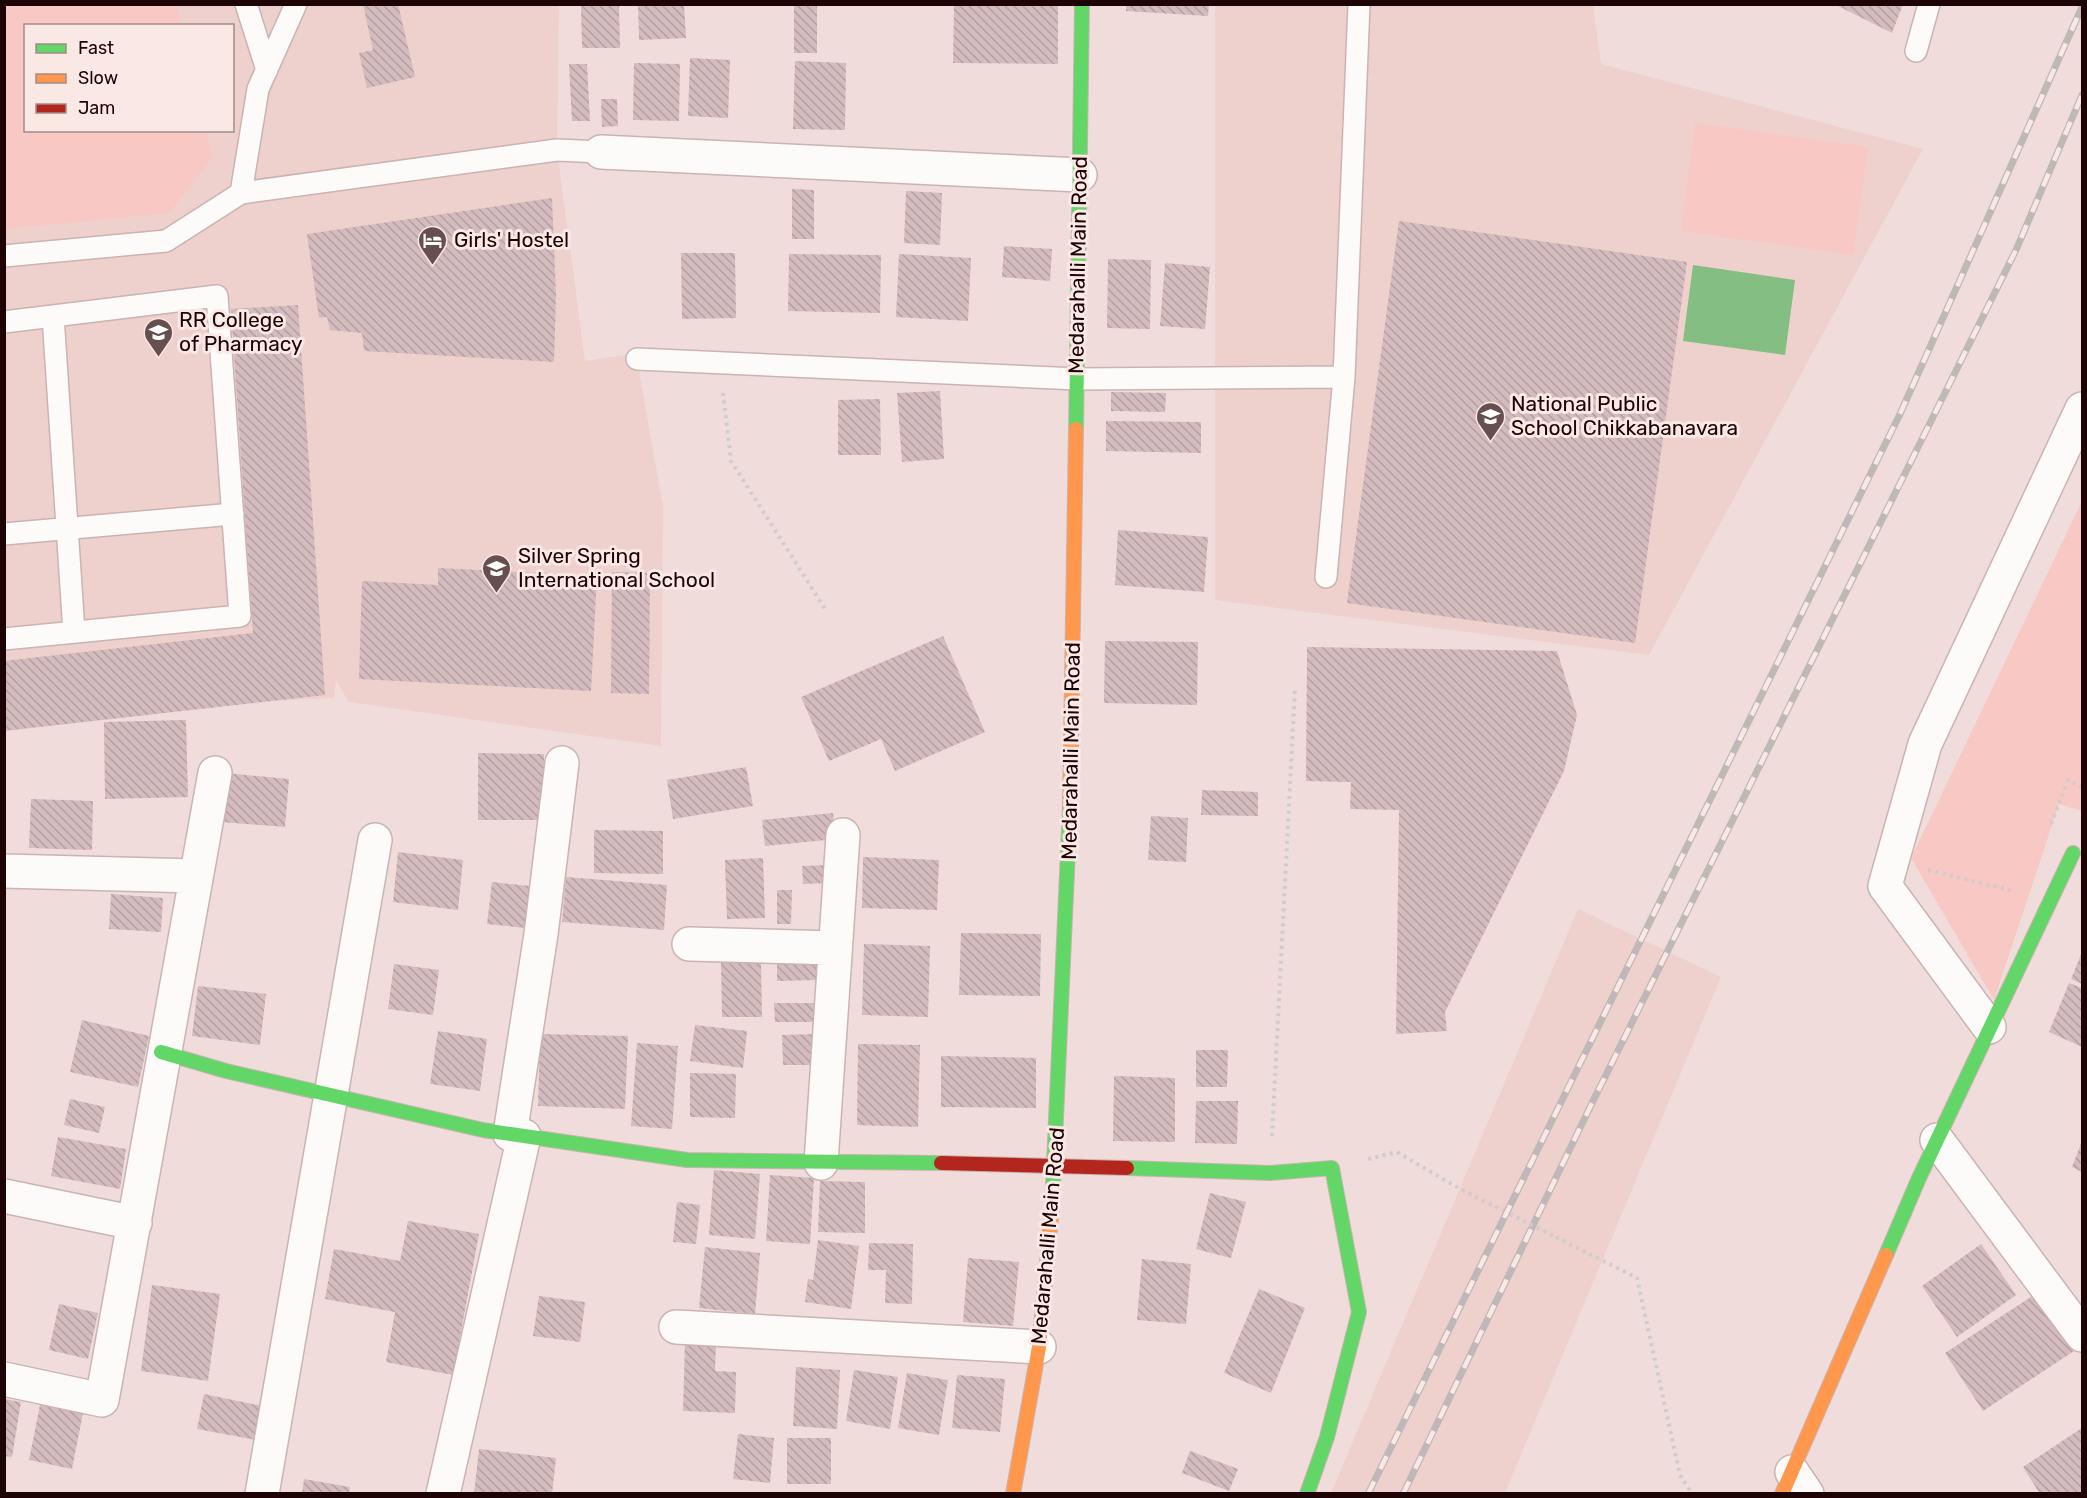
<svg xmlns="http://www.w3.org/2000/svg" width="2087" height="1498" font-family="Rubik,sans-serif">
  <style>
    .built { fill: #eed0cd; fill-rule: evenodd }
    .park { fill: #f8c9c4 }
    .water { fill: #84be83 }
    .building { fill: url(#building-back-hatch) }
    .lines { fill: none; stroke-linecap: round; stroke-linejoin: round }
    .lane-casing { stroke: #cbb3b1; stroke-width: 24 }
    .street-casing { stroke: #cbb3b1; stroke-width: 36 }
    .fast-casing { stroke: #cbb3b1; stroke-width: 16 }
    .slow-casing { stroke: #cbb3b1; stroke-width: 16 }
    .jam-casing { stroke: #cbb3b1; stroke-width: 16 }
    .path { stroke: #d1cbca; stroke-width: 4; stroke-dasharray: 3 4.5; stroke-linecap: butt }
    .lane { stroke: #fdfafa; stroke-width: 21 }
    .street { stroke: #fdfafa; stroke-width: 33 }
    .fast { stroke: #63d668; stroke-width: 14 }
    .slow { stroke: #ff974d; stroke-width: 14 }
    .jam { stroke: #b3261e; stroke-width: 14 }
    .rail-casing { stroke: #beb8b8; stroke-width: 7 }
    .rail { stroke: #fae8e5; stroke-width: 4.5; stroke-dasharray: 14; stroke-linecap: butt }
    .path-bridge { stroke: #d1cbca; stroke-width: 4; stroke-dasharray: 3 4.5; stroke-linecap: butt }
    .labels { text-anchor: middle; stroke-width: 6; stroke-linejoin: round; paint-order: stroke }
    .poi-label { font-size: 21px; fill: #1d0303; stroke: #fae8e5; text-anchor: start }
    .street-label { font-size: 21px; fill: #1d0303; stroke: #fae8e5 }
  </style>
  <defs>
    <pattern id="building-back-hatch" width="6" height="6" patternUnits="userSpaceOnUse" patternTransform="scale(1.5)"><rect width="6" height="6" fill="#d3bbbe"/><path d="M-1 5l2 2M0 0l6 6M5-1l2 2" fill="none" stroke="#b59fa2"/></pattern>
  </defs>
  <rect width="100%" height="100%" fill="#f0dddb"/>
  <path class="built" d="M4,5H559L557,150L585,361L639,353L637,359L663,507L661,746L349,702L336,680L334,698L5,712ZM26,26H232V130H26Z
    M1215,5H1593L1601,64L1923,149L1649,655L1215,600Z
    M1578,909L1721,977L1505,1493H1331Z"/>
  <path class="park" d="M5,4L177,5L182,25L26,26V130L206,131L213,157L169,213L5,229Z
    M1695,123L1868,147L1853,255L1681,231Z
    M2082,501V811L2059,804L1994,1000L1911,858Z"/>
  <path class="water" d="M1693,265L1795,280L1785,355L1683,341Z"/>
  <path class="building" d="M363,4H398L415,77L367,88L359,53L373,50Z
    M581,4H619L620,48H582Z
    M638,4H684L686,38L639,40Z
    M794,4H817V53H794Z
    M954,4H1058V64L953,63Z
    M1126,4H1209L1208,16L1126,11Z
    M1834,4H1903L1892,33Z
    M690,58L730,60L728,118L688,116Z
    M795,61L846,63L845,130L793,129Z
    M634,63L680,64L679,121L633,120Z
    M569,64H587L590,121H572Z
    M601,99H617L618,126L602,127Z
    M792,189L814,190V239H792Z
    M906,191L942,193L940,245L904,243Z
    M552,198L556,295L554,362L364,351L362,333L330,330L327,317L319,318L307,234Z
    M1399,221L1687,262L1635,643L1347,603Z
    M1004,246L1052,249L1050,281L1002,277Z
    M681,253H735L736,318L682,319Z
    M789,254L881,255L880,313L788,311Z
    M899,254L971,258L968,321L896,317Z
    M1108,259L1151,260L1150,329L1107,328Z
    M1165,263L1210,267L1205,329L1160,326Z
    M298,305L325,695L4,731V661L253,633L231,309Z
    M940,391L944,459L902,462L897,393Z
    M1111,392L1166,393L1165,412L1111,411Z
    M880,399L881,455H838V400Z
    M1106,421L1201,422V453L1106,451Z
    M1118,530L1208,537L1204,592L1115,585Z
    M438,568L597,576L591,691L359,679L362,581L438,585Z
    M612,572L650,573L649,694L611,693Z
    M943,636L985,732L895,771L881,739L829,761L801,697Z
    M1105,641L1198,642L1197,705L1104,703Z
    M1307,647L1557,651L1577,715L1564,771L1445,1012L1447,1031L1396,1034L1399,810L1350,809L1351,782L1306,781Z
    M186,720L188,797L105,799L104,722Z
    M478,753L544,754V820H478Z
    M746,767L753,806L673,819L667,780Z
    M225,773L289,779L285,827L221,822Z
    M1202,790L1258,792V816L1201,815Z
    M31,799L93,801L92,850L29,848Z
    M833,813L836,839L765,846L762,820Z
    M1151,816L1188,818L1186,862L1148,860Z
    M594,830L663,831V874L594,873Z
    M398,852L463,860L458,910L393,902Z
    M863,857L939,860L937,910L862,908Z
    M763,858L765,918L727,919L725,860Z
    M829,865L830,883L803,884L802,866Z
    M566,877L667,885L664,930L562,922Z
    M492,882L530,886L526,928L487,924Z
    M777,890H792L791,924H777Z
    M111,894L163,898L161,932L109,929Z
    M961,933L1041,934L1040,996L959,995Z
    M864,944L930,946L928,1017L862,1015Z
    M2082,952V984L2071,979Z
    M819,959L821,980L777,981V960Z
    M721,962H761L762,1017H722Z
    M394,964L439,970L433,1015L388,1009Z
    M2069,983L2082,988V1047L2049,1032Z
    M198,986L266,994L260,1045L192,1036Z
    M774,1003H815L814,1022H775Z
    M82,1020L149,1036L138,1087L70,1072Z
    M695,1025L747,1031L743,1068L690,1061Z
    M438,1031L487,1039L480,1091L430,1084Z
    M540,1034L628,1036L625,1109L538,1106Z
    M816,1034L817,1065H783L782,1035Z
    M637,1043L678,1046L672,1129L631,1126Z
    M858,1044L920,1045L918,1127L857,1125Z
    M1196,1050H1228L1227,1087H1196Z
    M941,1056L1036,1058V1108L941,1107Z
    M690,1073L736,1074L735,1118L690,1117Z
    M1114,1076L1175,1078V1142L1113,1141Z
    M70,1099L105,1107L99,1133L64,1125Z
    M1196,1101H1238L1237,1144L1195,1143Z
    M58,1137L126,1149L120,1189L51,1176Z
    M2082,1141V1172L2072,1167Z
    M714,1170L760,1174L755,1239L709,1235Z
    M770,1175L814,1178L810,1244L766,1241Z
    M820,1181L865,1182V1233L818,1232Z
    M1210,1193L1246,1202L1231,1258L1196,1249Z
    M677,1202L700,1205L696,1244L673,1242Z
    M408,1221L479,1234L453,1375L386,1362L395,1312L325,1299L334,1249L400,1261Z
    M818,1240L859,1246L851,1309L805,1302L808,1279L813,1280Z
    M869,1243L913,1244L912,1304L885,1303L886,1270H868Z
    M1981,1244L2016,1295L1957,1337L1922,1286Z
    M705,1247L760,1253L755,1314L699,1308Z
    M968,1258L1019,1262L1013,1326L963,1322Z
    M1142,1259L1191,1264L1186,1324L1137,1320Z
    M152,1285L220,1294L208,1381L141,1371Z
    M1259,1289L1305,1308L1271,1393L1224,1373Z
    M2037,1293L2074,1351L1983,1411L1945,1353Z
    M539,1296L585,1302L580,1342L533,1336Z
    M59,1304L98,1313L88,1359L49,1350Z
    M685,1342L716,1343L715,1371L736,1372L735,1413L683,1411Z
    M796,1367L840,1370L837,1429L793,1426Z
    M854,1370L898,1377L890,1429L846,1421Z
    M907,1373L948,1380L939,1435L898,1428Z
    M957,1375L1005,1379L1000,1432L952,1428Z
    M204,1394L267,1407L261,1441L197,1429Z
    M4,1399L21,1402L12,1457L4,1456Z
    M40,1405L83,1413L72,1469L29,1460Z
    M2082,1428V1494H2040L2023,1467Z
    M738,1434L774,1438L770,1483L733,1479Z
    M787,1438H831V1484H787Z
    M479,1449L556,1458L552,1494H474Z
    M1190,1451L1238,1469L1229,1491L1182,1473Z
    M304,1479L350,1487L349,1494H302Z"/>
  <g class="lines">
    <defs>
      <path id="lane" d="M246,4L267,70
        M1916,51L1929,4
        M241,193L557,150L601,152
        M4,256L166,241L241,193L258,89L296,4
        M53,316L74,632
        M4,322L217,296L240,616L4,639
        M637,359L1077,379L1344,377
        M4,534L233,514
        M1326,577L1344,377L1359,4"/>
      <path id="street" d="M601,152L1080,175
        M4,871L196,876
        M689,944L835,948
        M1989,1027L1885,886L1925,744L2082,409
        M510,1134L541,934L562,763
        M1937,1140L2082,1335
        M821,1163L843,835
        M4,1196L135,1223
        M676,1327L1039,1347
        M4,1379L102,1400L215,773
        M1792,1472L1807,1494
        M262,1494L375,840
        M443,1494L524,1136"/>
      <path id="fast" d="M1076,429L1082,4
        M161,1052L226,1071L483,1130L687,1160L941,1163
        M1127,1168L1270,1173L1332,1168L1359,1312L1327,1437L1307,1494
        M1052,1208L1070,805
        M1886,1255L1919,1178L2073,853"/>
      <path id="slow" d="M1070,805L1076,429
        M1013,1494L1039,1347L1052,1208
        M1782,1494L1886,1255"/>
      <path id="jam" d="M941,1163L1127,1168"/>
    </defs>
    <use href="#lane" class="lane-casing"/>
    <use href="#street" class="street-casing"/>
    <use href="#fast" class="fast-casing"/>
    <use href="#slow" class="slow-casing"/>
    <use href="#jam" class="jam-casing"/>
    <path class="path" d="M723,393L731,461L827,612
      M2051,824L2068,780L2082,787
      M1928,870L2014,891
      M1272,1136L1295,688
      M1368,1159L1397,1152L1460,1189L1510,1214
      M1556,1237L1637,1278L1680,1475L1692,1494"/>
    <use href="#lane" class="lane"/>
    <use href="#street" class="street"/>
    <use href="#fast" class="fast"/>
    <use href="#slow" class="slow"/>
    <use href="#jam" class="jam"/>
    <defs>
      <path id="rail" d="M1368,1494L1900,414L2082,7
        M1403,1494L1594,1099L2016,250L2082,95"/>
    </defs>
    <use href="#rail" class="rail-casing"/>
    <use href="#rail" class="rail"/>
    <path class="path-bridge" d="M1510,1214L1556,1237"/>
  </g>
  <defs>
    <symbol id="hotel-pin" viewBox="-11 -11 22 30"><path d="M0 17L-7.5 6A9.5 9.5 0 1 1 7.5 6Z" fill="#674f4f" stroke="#fae8e5"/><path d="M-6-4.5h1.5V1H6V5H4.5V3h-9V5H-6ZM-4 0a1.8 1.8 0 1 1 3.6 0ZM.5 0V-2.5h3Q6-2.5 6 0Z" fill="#fff"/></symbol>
    <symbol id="university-pin" viewBox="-11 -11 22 30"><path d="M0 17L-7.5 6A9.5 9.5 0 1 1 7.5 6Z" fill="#674f4f" stroke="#fae8e5"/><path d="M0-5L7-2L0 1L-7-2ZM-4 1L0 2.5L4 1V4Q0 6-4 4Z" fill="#fff"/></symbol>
    <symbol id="school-pin" viewBox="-11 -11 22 30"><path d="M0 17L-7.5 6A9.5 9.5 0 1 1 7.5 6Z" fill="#674f4f" stroke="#fae8e5"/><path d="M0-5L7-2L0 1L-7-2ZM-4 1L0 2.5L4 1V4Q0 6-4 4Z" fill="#fff"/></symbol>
  </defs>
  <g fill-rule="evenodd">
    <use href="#hotel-pin" x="416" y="224" width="33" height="45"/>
    <use href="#university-pin" x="142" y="316" width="33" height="45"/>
    <use href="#school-pin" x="1474" y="400" width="33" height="45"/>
    <use href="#school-pin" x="480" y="552" width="33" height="45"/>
  </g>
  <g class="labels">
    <g class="poi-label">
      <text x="454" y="247">Girls' Hostel</text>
      <text x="179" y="327">RR College<tspan x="179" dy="24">of Pharmacy</tspan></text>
      <text x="1511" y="411">National Public<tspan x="1511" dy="24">School Chikkabanavara</tspan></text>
      <text x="518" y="563">Silver Spring<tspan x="518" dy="24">International School</tspan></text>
    </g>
    <g class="street-label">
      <text transform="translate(1078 265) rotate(-89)" y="7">Medarahalli Main Road</text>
      <text transform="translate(1071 751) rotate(-89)" y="7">Medarahalli Main Road</text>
      <text transform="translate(1048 1236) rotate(-85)" y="7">Medarahalli Main Road</text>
    </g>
  </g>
  <rect width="2087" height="1498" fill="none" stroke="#1d0303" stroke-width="12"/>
  <rect x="24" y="24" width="210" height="108" fill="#fae8e5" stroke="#a28c8b" stroke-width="1.5"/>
  <rect x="36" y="44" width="30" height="9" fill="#63d668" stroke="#a28c8b" stroke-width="1.5"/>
  <text x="78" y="54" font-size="18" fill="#1d0303">Fast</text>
  <rect x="36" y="74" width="30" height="9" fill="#ff974d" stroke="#a28c8b" stroke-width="1.5"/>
  <text x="78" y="84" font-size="18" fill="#1d0303">Slow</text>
  <rect x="36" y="104" width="30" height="9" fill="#b3261e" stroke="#a28c8b" stroke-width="1.5"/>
  <text x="78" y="114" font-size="18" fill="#1d0303">Jam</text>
</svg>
